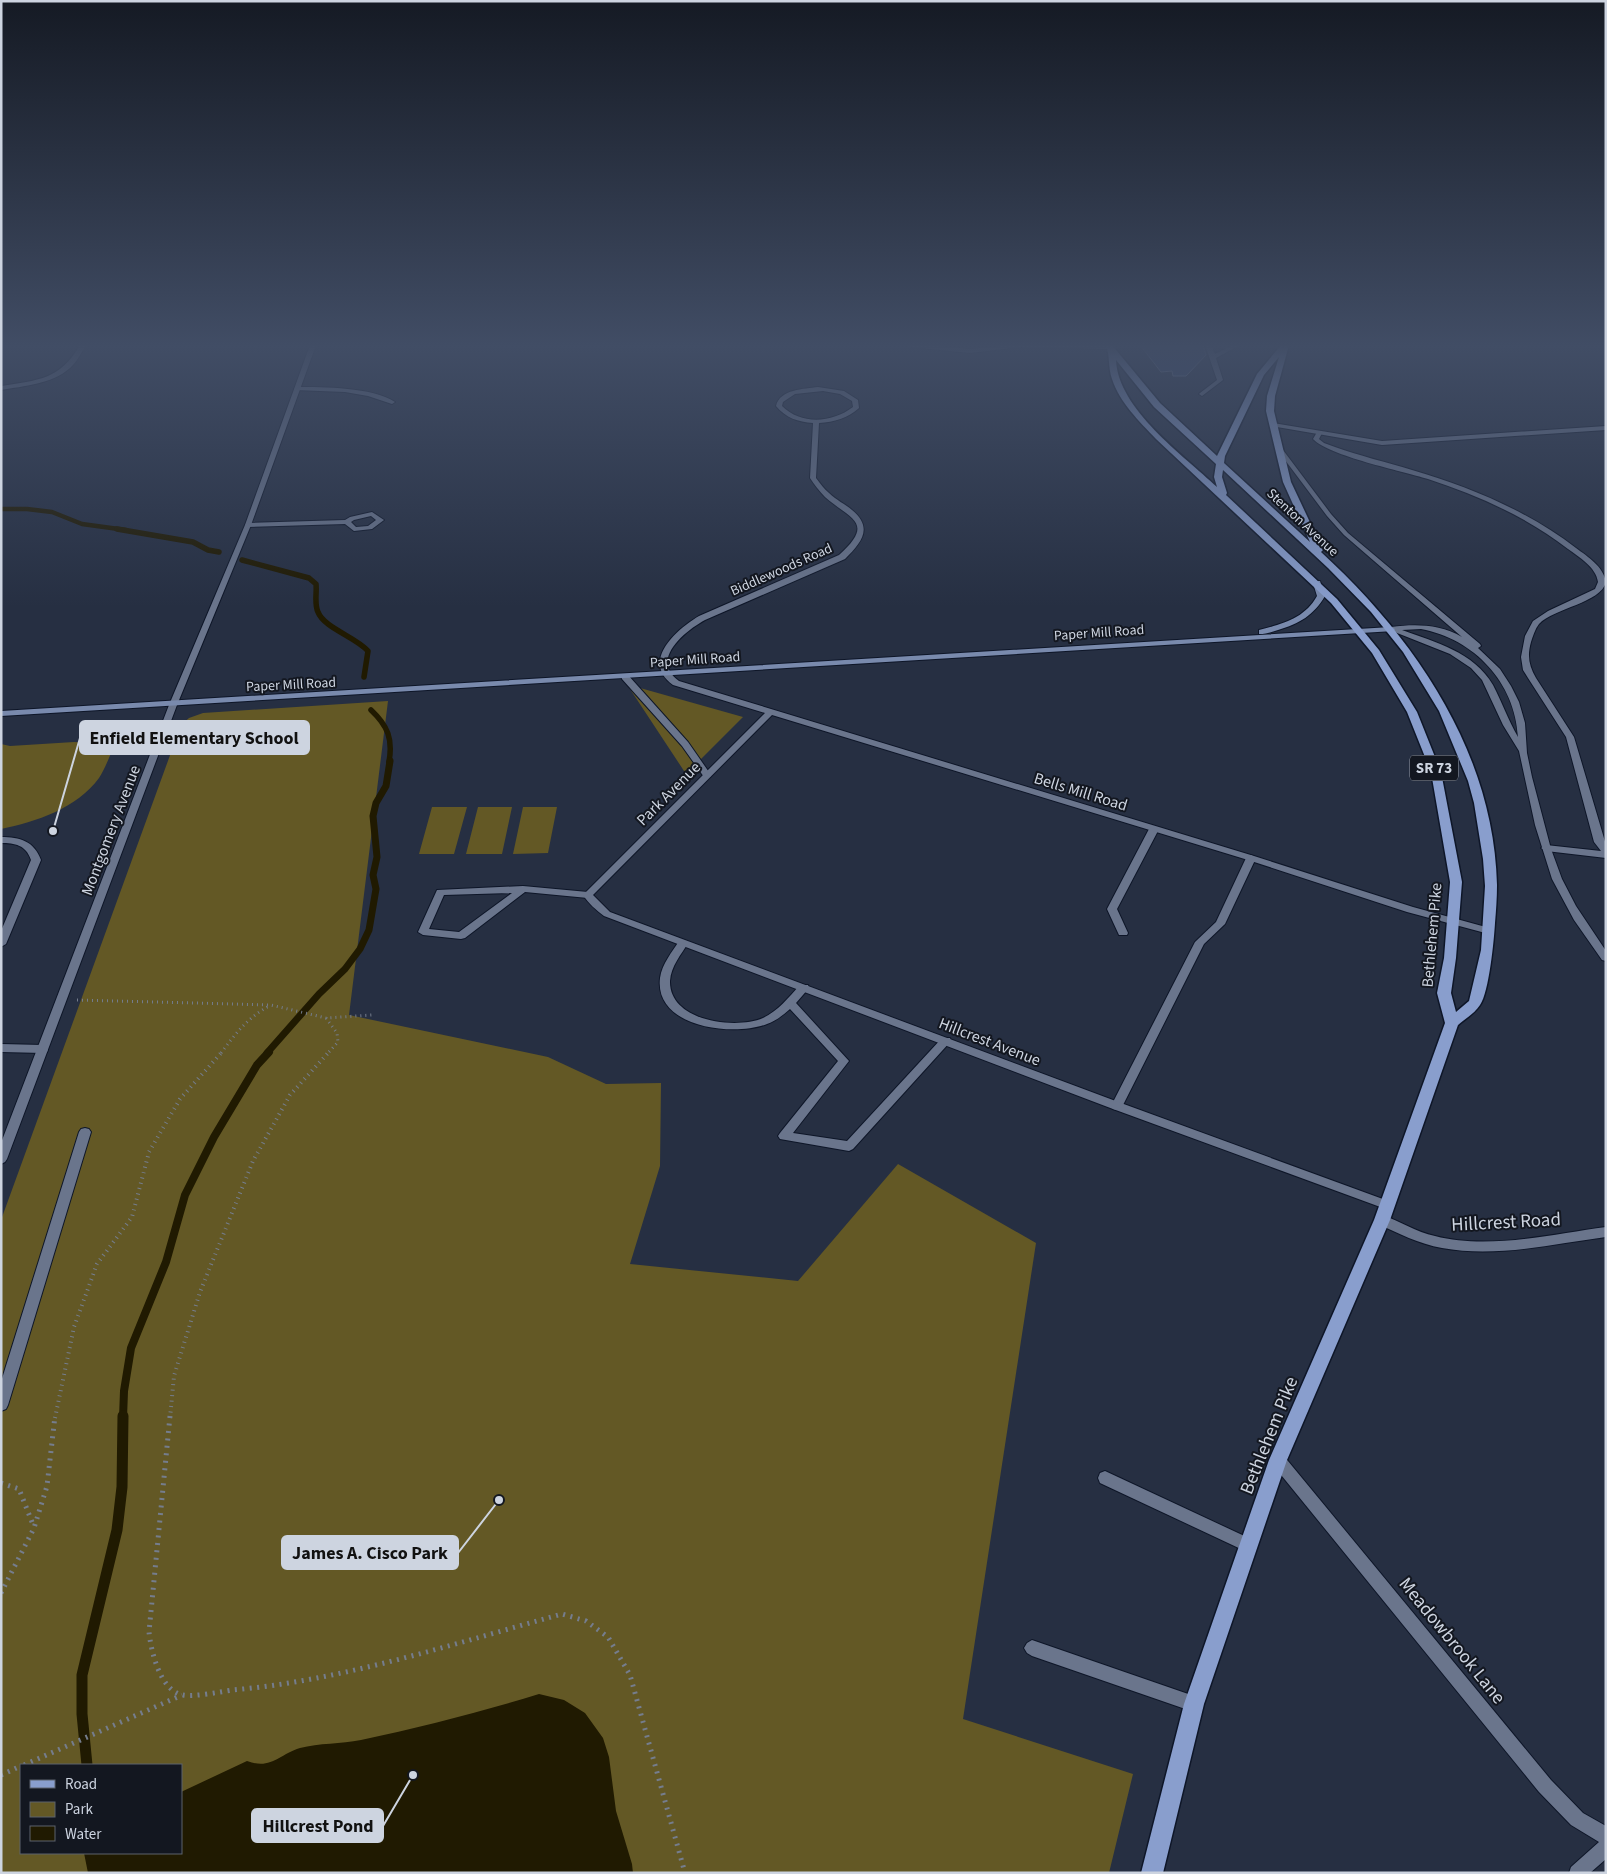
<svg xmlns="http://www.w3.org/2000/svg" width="1607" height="1874" font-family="'Source Sans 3',sans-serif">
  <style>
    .green { fill: #635825; fill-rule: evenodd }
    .water { fill: #201a01 }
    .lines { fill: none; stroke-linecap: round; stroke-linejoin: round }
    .stream-far4 { stroke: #201a01; stroke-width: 4.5 }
    .stream-far3 { stroke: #201a01; stroke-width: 5.5 }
    .stream-far2 { stroke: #201a01; stroke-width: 7 }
    .stream-far1 { stroke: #201a01; stroke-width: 8 }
    .stream { stroke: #201a01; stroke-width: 11 }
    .building { fill: #354770; stroke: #7b869e }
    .service-casing { stroke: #0e1628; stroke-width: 2 }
    .minor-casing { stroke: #0e1628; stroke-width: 2 }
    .tertiary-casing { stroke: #0e1628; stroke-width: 2 }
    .secondary-casing { stroke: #0e1628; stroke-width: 2 }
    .primary-casing { stroke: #0e1628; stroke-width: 3 }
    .path-far2 { stroke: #757d8d; stroke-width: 3; stroke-dasharray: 1 4; stroke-linecap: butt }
    .path-far1 { stroke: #757d8d; stroke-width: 4; stroke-dasharray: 1 4.5; stroke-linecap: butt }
    .path { stroke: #757d8d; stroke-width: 5; stroke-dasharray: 2 5.5; stroke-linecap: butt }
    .service { fill: #6a758c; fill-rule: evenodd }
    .minor { fill: #6a758c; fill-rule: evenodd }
    .tertiary { fill: #6a758c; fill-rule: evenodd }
    .secondary { fill: #798aad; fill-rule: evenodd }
    .primary { fill: #899ecd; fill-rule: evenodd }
    .labels { text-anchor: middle; stroke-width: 4; stroke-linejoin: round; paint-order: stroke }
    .far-street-label { font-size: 14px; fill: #cdd4e0; stroke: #131720 }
    .shield { fill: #131720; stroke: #959ba6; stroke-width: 1 }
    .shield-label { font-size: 15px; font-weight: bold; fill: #cdd4e0 }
    .street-label { font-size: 16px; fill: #cdd4e0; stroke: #131720 }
    .near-street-label { font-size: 19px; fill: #cdd4e0; stroke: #131720 }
    .leader { fill: none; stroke: #cdd4e0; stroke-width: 2 }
    .callout-dot { fill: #cdd4e0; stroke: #131720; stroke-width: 2 }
    .callout { fill: #cdd4e0; stroke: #cdd4e0; stroke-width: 2 }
    .callout-label { font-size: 18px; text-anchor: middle; font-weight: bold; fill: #111 }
  </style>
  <rect width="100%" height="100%" fill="#262f42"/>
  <path class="green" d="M628,686H633L743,717L686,774Z
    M388,701L349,1015L548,1057L606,1084L661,1083L660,1166L630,1264L798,1281L898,1164L1036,1243L963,1719L1133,1774L1109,1873H1V1220L181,725L189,718L203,713ZM21,1765H181V1853H21Z
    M74,742L109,744L114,747C109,757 105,769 99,778C77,808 36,822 1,829V744L10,746Z
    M432,807H467L454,854H419Z
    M478,807H512L502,854H466Z
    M523,807H557L548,853L513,854Z"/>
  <path class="water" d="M539,1694L564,1700L585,1713L603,1738L609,1757L616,1811L632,1864L633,1873H88L84,1853H181V1792L247,1761C271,1770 278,1755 300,1748C319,1743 341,1744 361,1740C421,1727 481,1712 539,1694Z"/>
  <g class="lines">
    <path class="stream-far4" d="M1,509H27L52,512L82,524L126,530"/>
    <path class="stream-far3" d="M117,529L193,542L208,550L219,552
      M242,560L309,578L316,584C317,593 314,604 318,612C324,628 356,637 368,651L364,677
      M371,710C388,726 393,739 389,762"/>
    <path class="stream-far2" d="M267,1053L319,994L345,969L360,949L369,930L376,889L373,875L377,857L373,816L376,803L386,786L390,761"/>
    <path class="stream-far1" d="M123,1418L124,1391L131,1348L166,1262L185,1195L214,1137L257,1065L269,1052"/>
    <path class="stream" d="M87,1765L82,1714V1675L117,1530L122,1487L123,1416"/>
  </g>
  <path class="building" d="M1140,345H1203L1206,355L1186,376H1173L1172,371L1161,372Z"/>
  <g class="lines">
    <defs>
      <path id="service" d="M908,345H926L970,349L1014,345H1110L1113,347L1110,349L1021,347L970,353L911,347Z
        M1205,345H1211L1215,354L1233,345H1240L1216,358L1223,380L1202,396L1199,394L1200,393L1217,380Z
        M297,387C324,387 372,387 395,402L392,404L368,396L345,392L295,390L294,389Z
        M1317,432L1322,433L1319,439L1324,443L1335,447C1360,456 1386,462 1412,470C1470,487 1528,511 1576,548C1588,557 1603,566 1606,582C1601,603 1554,608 1539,624C1535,629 1533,636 1531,642C1527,656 1529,666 1536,678L1574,737L1606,845V858L1546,851L1541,848L1546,845L1601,851L1594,842L1566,737L1528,678L1523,670L1521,657L1525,636L1533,621L1548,611L1595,589L1598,582C1596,567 1579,557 1568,549C1527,517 1477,495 1428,479C1402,471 1329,456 1313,439Z
        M372,512L384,520L372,529L354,531L345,524L248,527L245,525L248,523L345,520L350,517ZM371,516L376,520L368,526L356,527L351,522L354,520Z
        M622,675H628L688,742L711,775L710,777H704L682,746L622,679Z
        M1154,826L1159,829L1117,909L1128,933L1127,935H1119L1107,909L1149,829Z
        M1,837C20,837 34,841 41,860L6,944L1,947V931L31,860C26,845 15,843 1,843Z
        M1251,855L1256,858L1225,924L1204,944L1121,1109L1117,1110L1113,1109L1111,1106L1195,942L1216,922L1246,858Z
        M523,886L588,892L593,895L588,898L525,892L465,938L461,939L423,935L418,932L437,890ZM512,893L459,932L429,929L444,895Z
        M683,940L688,943C681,955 671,966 670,981C669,1021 735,1030 763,1018C778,1011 789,997 800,985H808L809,988L796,1003L849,1061L793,1133L847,1141L942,1038H950L951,1041L853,1149L849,1151L780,1139L778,1136L780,1133L838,1061L790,1009C783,1015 776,1021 767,1024C734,1037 654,1028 660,978C662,964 672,952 679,941Z
        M1,1044L43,1045L47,1046L48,1049L47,1052L43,1053L1,1052Z
        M85,1128L89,1129L91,1132L8,1405L6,1409L1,1411V1382L79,1132L81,1129Z
        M1105,1471L1253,1540L1255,1545L1253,1550L1248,1552L1243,1550L1100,1483L1098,1478L1100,1473Z
        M1032,1640L1194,1696L1200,1698L1202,1704L1200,1710L1194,1712L1032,1656L1027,1653L1024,1648L1027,1643Z"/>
      <path id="minor" d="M80,345H86C81,353 77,362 70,368C52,384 24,386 1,390V386C38,380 60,380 80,345Z
        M310,345H316L251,525L177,705L7,1159L5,1162L1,1164V1143L169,705L245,525Z
        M818,387L844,391L858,400L859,408C848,418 834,422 819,423L816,478C820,483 824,489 829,493C836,500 845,504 852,510C874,528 861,543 845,559L705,620C685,631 649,660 679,681L1254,856L1413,907L1493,929L1494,931L1489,934L1407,912L1248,860L772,715L593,895L610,912L1121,1103L1391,1202L1393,1205L1391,1208L1387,1210L1383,1208L1113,1109L604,916C596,910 589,904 583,895L765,713L673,685C640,661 677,629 699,616L839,555C876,522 850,519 825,497C819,491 814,484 810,478L813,423C798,422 786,418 776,406C780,389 804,389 818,387ZM823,391L840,394L852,401L853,407C832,423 801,425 782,406L783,402L795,394Z
        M1273,423L1382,441L1606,426V430L1382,445L1271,426V424Z
        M1382,1215C1400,1221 1416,1232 1435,1236C1488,1250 1553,1234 1606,1227V1237C1553,1244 1496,1258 1442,1248C1419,1244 1398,1233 1378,1224L1376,1220L1378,1216Z
        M1278,1453L1283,1455L1551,1780L1583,1813L1606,1826V1859L1590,1873H1569L1571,1867L1599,1842L1571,1825L1539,1792L1273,1465L1271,1460L1273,1455Z"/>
      <path id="tertiary" d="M1276,446H1280L1331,514L1348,533L1480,644L1481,646L1478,648L1500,669L1511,686L1519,702L1525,723L1527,753L1532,777L1551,849L1562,879L1576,906L1606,951V961L1602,960L1574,920L1552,879L1535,825L1519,751L1503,725L1482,680L1471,668L1450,654L1387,629L1391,627C1416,624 1439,624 1462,637L1344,535L1327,516L1276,448ZM1421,629C1474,639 1515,682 1518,737C1508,720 1502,702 1493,685C1474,652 1435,642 1402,630Z"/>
      <path id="secondary" d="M1314,581H1320L1325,596C1314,615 1299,624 1278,630C1272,632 1266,634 1259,634V630C1283,624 1305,618 1317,596L1313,583Z
        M1391,627L1395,629L1394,631L1,716V711Z"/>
      <path id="primary" d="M1106,345H1112L1160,403L1217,456L1257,374L1281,345H1289L1275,396L1274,411L1291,482L1323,550L1321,552C1415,638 1494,753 1497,885C1497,898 1496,911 1495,923C1494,940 1489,992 1480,1005C1475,1013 1465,1019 1458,1025L1390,1220L1287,1460L1204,1704L1163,1873H1141L1184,1704L1269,1460L1374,1220L1445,1023L1437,993L1444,958L1450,882L1431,772L1407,712L1372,653L1331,603L1156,439C1139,421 1120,403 1112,379C1108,368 1110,355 1106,345ZM1279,357L1267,396L1266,411L1283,482L1310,542L1224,463L1225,456L1264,375ZM1116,360L1154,407L1216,464L1214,477L1217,487C1183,455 1118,409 1116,360ZM1223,470L1328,568L1371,612L1403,652L1439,711L1468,781L1474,803L1483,859L1485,886L1481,950L1469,1001L1456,1012L1451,993L1456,958L1462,882L1441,772L1417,712L1379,650L1337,599L1226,495L1227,493L1222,477Z"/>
    </defs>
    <use href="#service" class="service-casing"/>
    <use href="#minor" class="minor-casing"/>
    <use href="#tertiary" class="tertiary-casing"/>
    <use href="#secondary" class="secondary-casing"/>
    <use href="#primary" class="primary-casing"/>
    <path class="path-far2" d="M77,1000L271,1005L326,1018L372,1015
      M326,1018L337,1033L338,1042L328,1053
      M221,1053C236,1033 248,1017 271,1005"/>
    <path class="path-far1" d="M55,1418L74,1327L97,1264L132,1217L149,1152L180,1099L222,1052
      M170,1418L174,1376L200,1292L253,1161L290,1095L329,1052"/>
    <path class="path" d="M170,1416L149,1632C151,1651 160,1691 183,1695C194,1697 220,1692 232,1690C341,1681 456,1643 562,1614L586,1621L608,1637L630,1675L685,1873
      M1,1483L19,1489L34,1527
      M1,1593L34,1528L47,1486L55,1416
      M24,1765L182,1695
      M1,1775L21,1766"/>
    <use href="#service" class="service"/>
    <use href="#minor" class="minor"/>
    <use href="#tertiary" class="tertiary"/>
    <use href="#secondary" class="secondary"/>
    <use href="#primary" class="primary"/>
  </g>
  <linearGradient id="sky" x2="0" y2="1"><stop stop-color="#151a24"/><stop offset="0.57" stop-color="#414d65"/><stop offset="1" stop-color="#414d65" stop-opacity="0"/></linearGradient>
  <rect width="1607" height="607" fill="url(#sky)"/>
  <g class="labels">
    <g class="far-street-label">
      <text transform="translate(1303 522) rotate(43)" y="5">Stenton Avenue</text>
      <text transform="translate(781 569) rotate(-24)" y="5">Biddlewoods Road</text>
      <text transform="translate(1099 632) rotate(-4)" y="5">Paper Mill Road</text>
      <text transform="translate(695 659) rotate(-4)" y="5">Paper Mill Road</text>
      <text transform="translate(291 684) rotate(-3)" y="5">Paper Mill Road</text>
    </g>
    <rect class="shield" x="1410" y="755.5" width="48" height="25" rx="4"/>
    <g class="shield-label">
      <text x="1434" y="773">SR 73</text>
    </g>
    <g class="street-label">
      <text transform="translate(1081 791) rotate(17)" y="6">Bells Mill Road</text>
      <text transform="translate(668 793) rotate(-45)" y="6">Park Avenue</text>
      <text transform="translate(110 830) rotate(-69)" y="6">Montgomery Avenue</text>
      <text transform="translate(1431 935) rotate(-85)" y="6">Bethlehem Pike</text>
      <text transform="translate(990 1041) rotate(21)" y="6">Hillcrest Avenue</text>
    </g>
    <g class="near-street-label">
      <text transform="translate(1506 1221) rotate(-3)" y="7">Hillcrest Road</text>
      <text transform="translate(1268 1435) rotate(-68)" y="7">Bethlehem Pike</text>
      <text transform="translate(1453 1640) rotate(51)" y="7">Meadowbrook Lane</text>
    </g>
  </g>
  <path class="leader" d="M53 831L80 738M499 1500L458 1553M413 1775L383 1826"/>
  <g class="callout-dot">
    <circle cx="53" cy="831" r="5"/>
    <circle cx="499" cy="1500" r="5"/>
    <circle cx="413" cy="1775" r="5"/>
  </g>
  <g class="callout">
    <rect x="80" y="721" width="229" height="33" rx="5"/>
    <rect x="282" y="1536" width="176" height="33" rx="5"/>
    <rect x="252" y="1809" width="131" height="33" rx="5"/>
  </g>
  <g class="callout-label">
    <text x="194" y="744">Enfield Elementary School</text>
    <text x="370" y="1559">James A. Cisco Park</text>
    <text x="318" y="1832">Hillcrest Pond</text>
  </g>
  <rect width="1607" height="1874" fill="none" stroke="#cdd4e0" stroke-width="5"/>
  <rect x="20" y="1764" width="162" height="90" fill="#131720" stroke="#5d636d"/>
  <rect x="30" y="1780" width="25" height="8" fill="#899ecd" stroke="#5d636d"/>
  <text x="65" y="1789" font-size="15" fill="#cdd4e0">Road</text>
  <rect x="30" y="1802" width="25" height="15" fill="#635825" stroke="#5d636d"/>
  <text x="65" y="1814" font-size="15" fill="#cdd4e0">Park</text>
  <rect x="30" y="1826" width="25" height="15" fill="#201a01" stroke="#5d636d"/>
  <text x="65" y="1839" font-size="15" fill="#cdd4e0">Water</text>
</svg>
